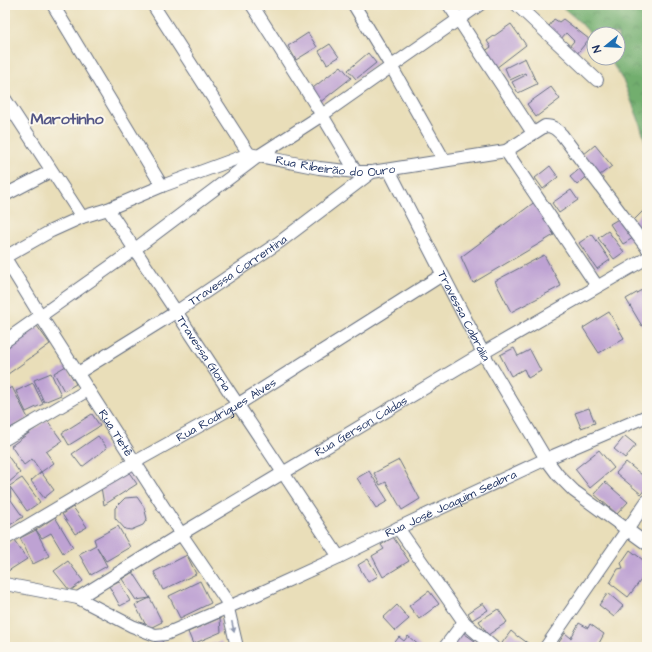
<svg xmlns="http://www.w3.org/2000/svg" width="652" height="652" font-family="'Architects Daughter',sans-serif">
  <style>
    .forest { fill: url(#forest-crowns); stroke: #466e66 }
    .building { fill: #bea2d3 }
    .lines { fill: none; stroke-linecap: round; stroke-linejoin: round }
    .minor-casing { stroke: #636c7e; stroke-width: 14 }
    .minor { stroke: #fff; stroke-width: 12 }
    .oneway { fill: #8d97ae }
    .labels { text-anchor: middle; stroke-width: 4; stroke-linejoin: round; paint-order: stroke }
    .street-label { font-size: 12px; fill: #1b2f5e; stroke: #fbf7ec }
    .district-label { font-size: 16px; font-weight: bold; fill: #545787; stroke: #fbf7ec }
  </style>
  <defs>
    <pattern id="forest-crowns" width="20" height="18" patternUnits="userSpaceOnUse"><rect width="20" height="18" fill="#72ae6e"/><path d="M2 6a3 3 0 1 1 6 0M12 15a3 3 0 1 1 6 0" fill="none" stroke="#5d8e5e"/></pattern>
  </defs>
  <rect width="100%" height="100%" fill="#fbf7ec"/>
  <filter id="ink" filterUnits="userSpaceOnUse"><feTurbulence type="fractalNoise" baseFrequency=".025" numOctaves="2"/><feDisplacementMap in="SourceGraphic" scale="8" xChannelSelector="R" yChannelSelector="G"/><feConvolveMatrix kernelMatrix="1 2 1 2 8 2 1 2 1" color-interpolation-filters="sRGB"/></filter>
  <filter id="wash" filterUnits="userSpaceOnUse"><feTurbulence type="fractalNoise" baseFrequency=".012" numOctaves="4" result="noise"/><feDisplacementMap in="SourceGraphic" scale="16" xChannelSelector="R" yChannelSelector="G"/><feGaussianBlur stdDeviation="0.9" result="paint"/><feColorMatrix in="noise" values="0 0 0 0 0 0 0 0 0 0 0 0 0 0 0 0 0 1.4 0 .05"/><feComposite in="paint" operator="in"/></filter>
  <g filter="url(#wash)">
    <rect width="100%" height="100%" fill="#e9deb9"/>
    <path class="forest" d="M560,5H647V147L638,118L624,82L609,58H618V34H594V38L581,23Z"/>
    <g id="blocks">
      <path class="building" d="M554,19L559,22L563,19L589,39L576,55L568,48L574,41L566,33L560,40L547,29Z
        M511,24L526,45L496,68L484,52L491,47L487,41Z
        M308,33L317,47L296,60L288,46Z
        M330,44L339,57L327,64L319,51Z
        M368,53L376,63L356,79L348,70Z
        M525,58L537,84L518,93L512,82L526,75L525,73L510,80L505,68Z
        M341,66L351,78L319,103L309,91Z
        M551,87L560,99L536,117L527,104Z
        M595,145L612,166L600,175L583,155Z
        M550,166L558,177L543,189L535,178Z
        M583,166L590,174L577,185L570,177Z
        M571,190L578,200L559,213L552,203Z
        M536,201L554,235L473,283L461,257Z
        M647,207V236L632,222Z
        M620,218L633,238L623,244L610,224Z
        M608,231L624,252L614,259L598,238Z
        M592,234L610,260L597,269L579,243Z
        M544,255L561,286L511,312L495,281Z
        M647,287V323L642,326L626,299Z
        M609,312L624,338L599,353L583,328Z
        M37,326L50,344L8,374L5,370V349Z
        M514,348L518,356L530,350L541,371L528,378L524,369L511,376L500,355Z
        M66,366L76,384L64,391L54,373Z
        M51,373L61,395L44,402L34,380Z
        M33,383L43,404L26,412L16,391Z
        M12,387L28,418L5,431V391Z
        M589,408L595,423L581,428L575,413Z
        M92,414L100,426L69,445L62,433Z
        M47,420L62,441L46,452L54,463L41,472L32,459L24,465L11,446Z
        M98,436L107,448L82,467L72,454Z
        M625,436L636,445L625,458L614,449Z
        M599,450L614,468L590,488L575,469Z
        M5,452L20,473L8,483L5,479Z
        M399,460L420,499L402,510L386,482L380,485L374,473Z
        M626,462L647,479V487L641,494L616,473Z
        M128,471L137,484L104,505L101,487Z
        M369,471L388,501L376,508L357,478Z
        M41,472L54,490L44,498L31,481Z
        M22,478L40,502L27,511L10,487L11,500L23,517L5,528V489Z
        M605,482L628,502L617,514L594,494Z
        M137,497L144,507L147,519L143,525L131,530L125,529L115,518V508L125,498Z
        M73,507L87,527L75,534L62,514Z
        M55,517L73,547L63,553L51,533L42,538L36,530L49,556L33,564L20,538L36,530Z
        M118,526L130,547L106,561L97,547L107,566L91,575L79,554L96,545L94,539Z
        M393,537L409,561L383,577L372,556L384,549L381,545Z
        M14,540L27,559L5,573V546Z
        M630,550L647,563V572L628,597L610,583L618,569L623,568L621,563Z
        M187,555L196,574L163,590L154,572Z
        M368,559L378,576L368,582L358,565Z
        M68,561L83,581L70,591L54,571Z
        M133,572L150,598L162,622L148,629L135,605L150,598L136,600L122,579Z
        M119,581L130,601L120,606L109,586Z
        M200,581L211,603L180,618L169,596Z
        M429,591L439,604L419,619L409,606Z
        M608,593L623,606L614,617L599,605Z
        M483,603L488,610L472,620L468,613Z
        M397,605L409,619L395,631L383,618Z
        M498,609L507,622L488,635L479,621Z
        M220,618L221,632L193,644L188,632Z
        M579,623L588,628L590,624L604,634L597,647H556L565,633L571,638Z
        M511,631L518,637V636L533,647H506L502,643Z
        M462,632L475,641L470,647H458L453,643Z
        M408,636L421,647H393L392,646L399,637L404,641Z
        M161,639L165,647H147Z
        M221,641L223,647H202Z"/>
    </g>
  </g>
  <g filter="url(#ink)">
    <use href="#blocks" fill-opacity="0" stroke="#636c7e" stroke-width="1"/>
    <g class="lines">
      <defs>
        <g id="minor">
          <path d="M53,5L162,186"/>
          <path d="M153,5L249,154"/>
          <path d="M252,5L322,115L356,172"/>
          <path d="M354,5L391,66L444,160"/>
          <path d="M449,5L533,133"/>
          <path d="M517,5L597,80"/>
          <path d="M5,99L82,217"/>
          <path d="M506,151L597,286"/>
          <path id="s1" d="M389,170L483,353L546,459L558,475L574,491L647,544"/>
          <path d="M5,195L51,171"/>
          <path id="s2" d="M108,209L339,557"/>
          <path id="s3" d="M5,257L51,231L82,217L108,209L162,186L249,154L319,168L356,172H372L506,151L545,126C553,126 556,129 562,135L647,248"/>
          <path id="s4" d="M5,258L40,315L181,534L226,600L237,647"/>
          <path d="M5,341L135,249L260,155L322,115L479,5"/>
          <path id="s5" d="M78,373L176,312L281,241L372,172"/>
          <path d="M5,439L88,390"/>
          <path d="M398,528L464,622L493,647"/>
          <path id="s6" d="M5,539L135,462L237,405L442,275"/>
          <path id="s7" d="M5,584L78,598L132,626L155,635L166,634L256,595L339,557L398,528L546,459L647,416"/>
          <path id="s8" d="M78,598L181,534L483,353L647,258"/>
          <path d="M445,647L464,622"/>
          <path d="M546,647L647,501"/>
        </g>
      </defs>
      <use href="#minor" class="minor-casing"/>
      <use href="#minor" class="minor"/>
    </g>
    <defs><path id="oneway-solid" d="M-6-.8H1V-3.2L6.5 0L1 3.2V.8H-6Z"/></defs>
    <use class="oneway" href="#oneway-solid" transform="translate(233 627) rotate(78)"/>
  </g>
  <g class="labels">
    <g class="street-label">
      <text dy="4" stroke="none"><textPath href="#s3" startOffset="353">Rua Ribeirão do Ouro</textPath></text>
      <text dy="4" stroke="none"><textPath href="#s5" startOffset="190">Travessa Correntina</textPath></text>
      <text dy="4" stroke="none"><textPath href="#s1" startOffset="164">Travessa Cabrália</textPath></text>
      <text dy="4" stroke="none"><textPath href="#s2" startOffset="173">Travessa Gloria</textPath></text>
      <text dy="4" stroke="none"><textPath href="#s6" startOffset="256">Rua Rodrigues Alves</textPath></text>
      <text dy="4" stroke="none"><textPath href="#s8" startOffset="331">Rua Gerson Caldas</textPath></text>
      <text dy="4" stroke="none"><textPath href="#s4" startOffset="207">Rua Tietê</textPath></text>
      <text dy="4" stroke="none"><textPath href="#s7" startOffset="484">Rua José Joaquim Seabra</textPath></text>
    </g>
    <g class="district-label">
      <text x="67" y="124">Marotinho</text>
    </g>
  </g>
  <rect width="652" height="652" fill="none" stroke="#fbf7ec" stroke-width="20"/>
  <g transform="translate(606 46) rotate(252)"><circle r="19" fill="#fbf7ec" stroke="#a1a7b3"/>
  <path d="M0-3L7 15L0 10L-7 15Z" fill="#1f6fb2"/>
  <text y="-6" font-size="11" font-weight="bold" text-anchor="middle" fill="#1b2f5e">N</text>
  </g>
</svg>
